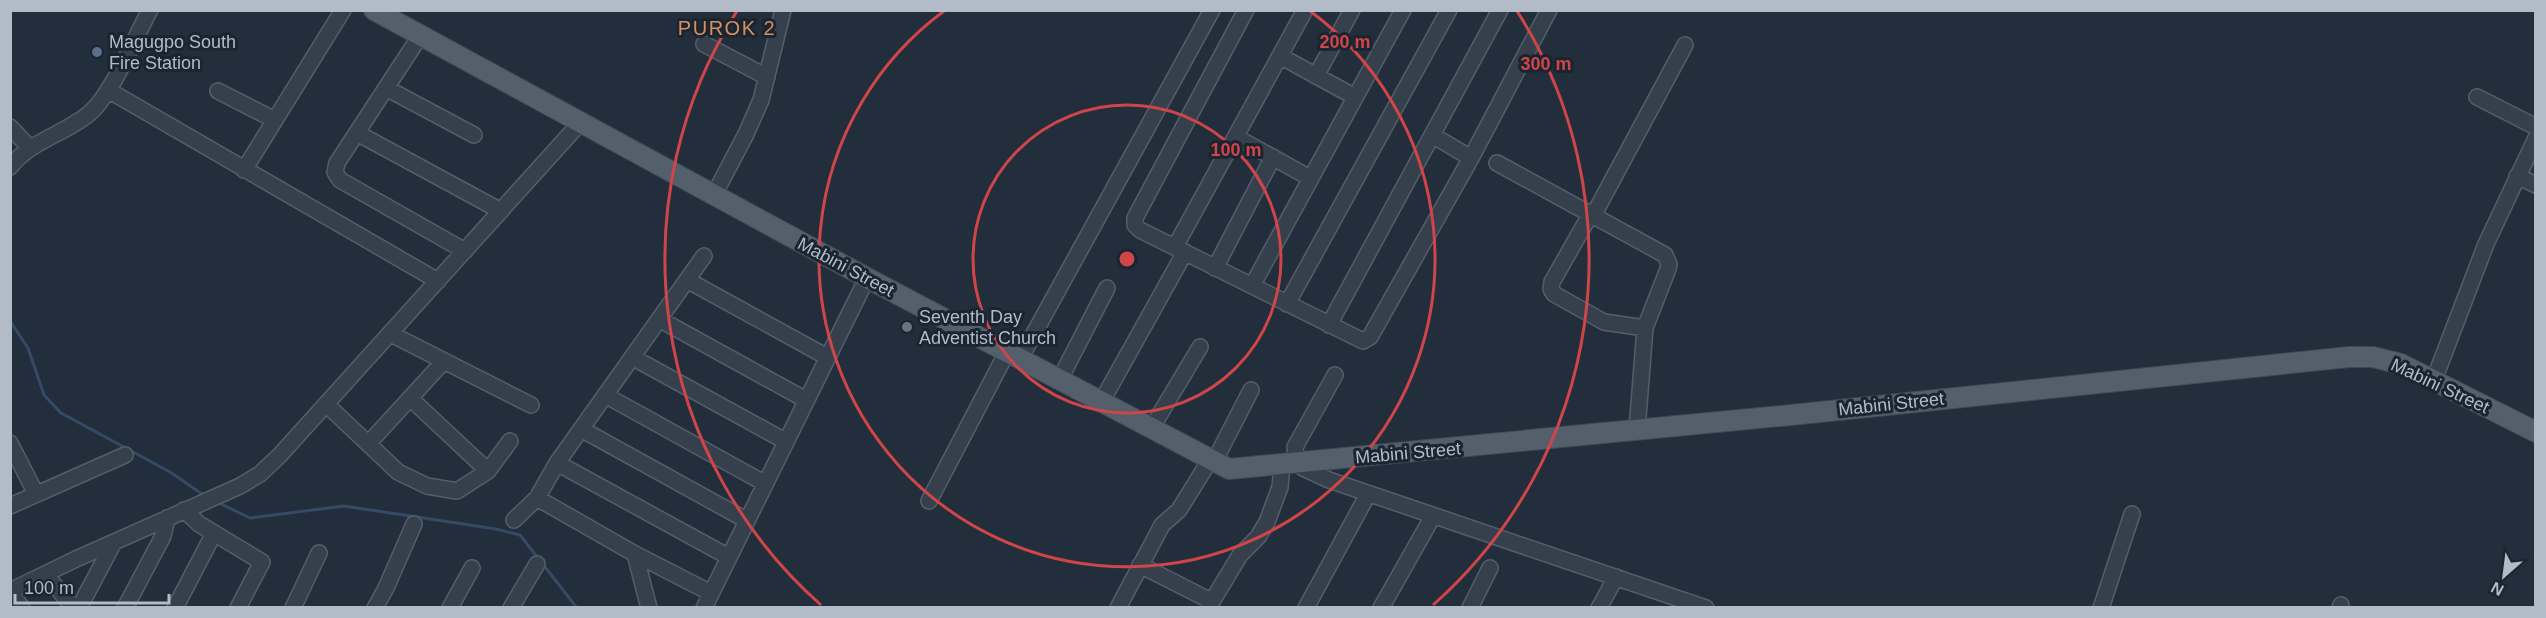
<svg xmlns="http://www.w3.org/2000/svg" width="2546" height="618" font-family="Arial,sans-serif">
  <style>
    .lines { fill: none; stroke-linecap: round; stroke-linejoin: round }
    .stream { stroke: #354a64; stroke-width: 3 }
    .minor-casing { stroke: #545e6a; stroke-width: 18 }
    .major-casing { stroke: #3f4955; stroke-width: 22 }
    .minor { stroke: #36404c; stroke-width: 15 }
    .major { stroke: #545f6c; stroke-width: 20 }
    .ring { fill: none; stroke: #cf4548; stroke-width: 3 }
    .service-dot { fill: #5c6f8a; stroke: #1b2531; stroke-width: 2 }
    .worship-dot { fill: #6b7280; stroke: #1b2531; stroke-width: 2 }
    .labels { text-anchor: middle; stroke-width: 6; stroke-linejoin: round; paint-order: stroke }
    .poi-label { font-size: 18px; fill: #b2bbc8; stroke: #1b2531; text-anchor: start }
    .street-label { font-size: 18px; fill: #b2bbc8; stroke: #1b2531 }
    .neighbourhood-label { font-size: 20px; letter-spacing: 1.5px; fill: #d68f5e; stroke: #1b2531 }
    .centre { fill: #cf4548; stroke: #1b2531; stroke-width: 3 }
    .ring-label { font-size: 18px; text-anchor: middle; font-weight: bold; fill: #cf4548; stroke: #1b2531; stroke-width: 6; stroke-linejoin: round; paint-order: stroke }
  </style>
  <rect width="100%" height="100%" fill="#222e3c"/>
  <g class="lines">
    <path class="stream" d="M10,321L28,348L44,395L61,413L170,472L202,494
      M217,502L250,518L344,506L496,529L520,535L538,558
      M542,563L577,608"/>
    <defs>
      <path id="minor" d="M1246,10L1135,218V225L1140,230L1363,341L1370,337L1471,158L1549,10
        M420,36L337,163L335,172L340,180L465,251
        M704,44L767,77
        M1280,56L1355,97
        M1316,76L1352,10
        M386,88L474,135
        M108,90L438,281
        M218,91L275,120
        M2477,97L2536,127
        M10,127L30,148
        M357,133L501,211
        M1432,135L1471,158
        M1236,137L1310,178
        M1497,163L1665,255L1669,264L1668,269L1645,328L1637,430
        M10,167C31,140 66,134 91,112C114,90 134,39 150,10
        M244,170L343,10
        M2517,176L2536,185
        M714,195L746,134L761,100L783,10
        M1590,215L1552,282L1551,289L1554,294L1604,322L1645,328
        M1593,216L1685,45
        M1175,247L1305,10
        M1215,268L1273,157
        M687,280L827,357
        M1252,286L1403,10
        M1287,304L1449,10
        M659,319L806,400
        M1329,325L1500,10
        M391,334L531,405
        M632,357L785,441
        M1020,359L1212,10
        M1335,375L1295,447L1296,457L1303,468L1329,480L1706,608
        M1060,379L1107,288
        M2434,380L2486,244L2536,138
        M605,395L764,483
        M410,398L488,471
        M1102,401L1185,252
        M327,405L398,472L427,486L457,491L488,471L510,441
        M581,429L746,520
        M1151,429L1200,347
        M10,443L36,494
        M368,444L444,361
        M1214,462L1251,390
        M557,463L727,556
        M537,498L635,554L711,593
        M929,501L1007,352
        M10,506L125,455
        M184,510L199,524L262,562L238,608
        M514,520L537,498L557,463L704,256
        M635,554L649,608
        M1140,565L1211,601
        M45,574L74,608
        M10,591L76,559L240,486L260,474L280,455L580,123
        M10,592L22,608
        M79,608L114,542
        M125,608L163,536L167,518
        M175,608L214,533
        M293,608L319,553
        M375,608L386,588L414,524
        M450,608L472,568
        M511,608L537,564
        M704,608L867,278
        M1118,608L1162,525L1179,510L1210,460
        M1208,608L1240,555L1258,537L1267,522L1280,487L1282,465
        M1306,608L1368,494
        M1381,608L1433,516
        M1470,608L1490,568
        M1599,608L1616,577
        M2101,608L2132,514
        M2340,608L2341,605"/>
      <path id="major" d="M374,10L867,278L1229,469L1791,415L2349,357H2373L2401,364L2536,432"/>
    </defs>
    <use href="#minor" class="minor-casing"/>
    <use href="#major" class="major-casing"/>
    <use href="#minor" class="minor"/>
    <use href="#major" class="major"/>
  </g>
  <g class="ring">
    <circle cx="1127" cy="259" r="154"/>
    <path d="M1310 11A308 308 0 1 1 944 11"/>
    <path d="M821 605A462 462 0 0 1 737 11M1517 11A462 462 0 0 1 1433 605"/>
  </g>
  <circle class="service-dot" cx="97" cy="52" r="6"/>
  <circle class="worship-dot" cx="907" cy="327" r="6"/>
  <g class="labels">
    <g class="poi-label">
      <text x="109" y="48">Magugpo South<tspan x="109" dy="21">Fire Station</tspan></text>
      <text x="919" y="323">Seventh Day<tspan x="919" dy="21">Adventist Church</tspan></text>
    </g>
    <g class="street-label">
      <text transform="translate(846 267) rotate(28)" y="6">Mabini Street</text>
      <text transform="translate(2440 386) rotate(25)" y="6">Mabini Street</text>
      <text transform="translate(1891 404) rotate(-6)" y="6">Mabini Street</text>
      <text transform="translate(1408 453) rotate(-5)" y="6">Mabini Street</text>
    </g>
    <g class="neighbourhood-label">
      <text x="727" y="35">PUROK 2</text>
    </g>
  </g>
  <circle cx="1127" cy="259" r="9" class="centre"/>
  <g class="ring-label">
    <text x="1345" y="48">200 m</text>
    <text x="1546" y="70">300 m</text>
    <text x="1236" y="156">100 m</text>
  </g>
  <rect width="2546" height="618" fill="none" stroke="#b2bbc8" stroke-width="24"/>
  <g transform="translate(2504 576) rotate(208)" stroke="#1b2531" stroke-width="4.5" paint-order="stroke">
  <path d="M0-4.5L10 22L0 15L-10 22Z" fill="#b2bbc8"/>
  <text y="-9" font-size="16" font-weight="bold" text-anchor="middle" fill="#b2bbc8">N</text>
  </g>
  <path d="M15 594v9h154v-9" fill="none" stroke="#b2bbc8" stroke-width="3"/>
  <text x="24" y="594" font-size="18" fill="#b2bbc8" stroke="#1b2531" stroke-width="4.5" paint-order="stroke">100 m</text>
</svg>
